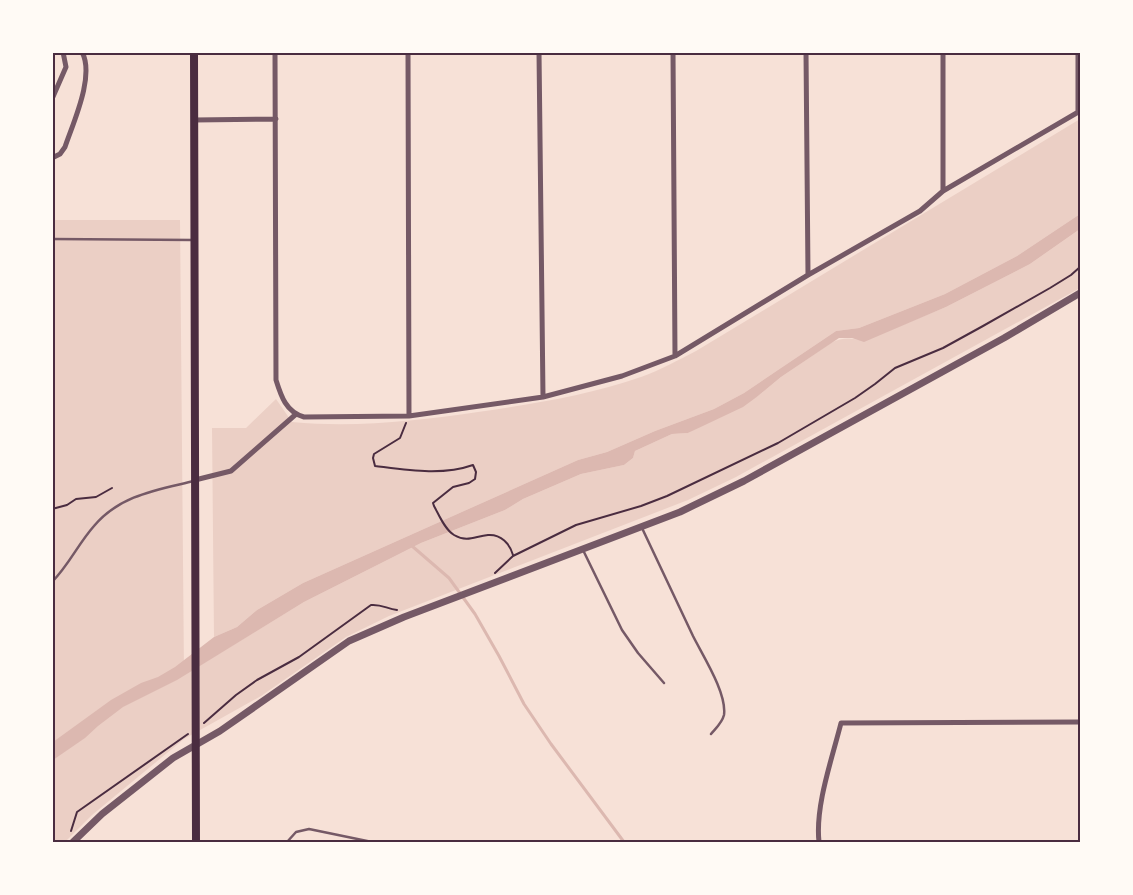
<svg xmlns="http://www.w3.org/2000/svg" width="1133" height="895" font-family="'Public Sans',sans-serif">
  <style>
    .green { fill: #ebcfc5 }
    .water { fill: #dcb8b0 }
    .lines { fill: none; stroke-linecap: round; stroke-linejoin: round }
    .stream { stroke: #dcb8b0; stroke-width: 3 }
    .path { stroke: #4a2c40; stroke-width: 2 }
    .service { stroke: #755966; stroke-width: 2.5 }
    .minor { stroke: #755966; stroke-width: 5 }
    .tertiary { stroke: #755966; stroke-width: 7 }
    .secondary { stroke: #4a2c40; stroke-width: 8 }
    .neatline { fill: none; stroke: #4a2c40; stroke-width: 2 }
  </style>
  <rect width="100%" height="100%" fill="#f7e1d7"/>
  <path class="green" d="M1080,119V214L1017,256L945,294L859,328L836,331L744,393L714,409L655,431L607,452L578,460L303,583L257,610L237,627L214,637L212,428H246L276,399L292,422C354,428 417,421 478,412C533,404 589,395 641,377C661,370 678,360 696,351Z
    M53,220H180L184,675L304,602L421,543L505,510L523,499L581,474L624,465L633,458L635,451L672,434L688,433L758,396L781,377L831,343C843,337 852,338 864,341L946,307L1030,264L1080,229V288L736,477L688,500L389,616L346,637L261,696L184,739L92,815L65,842H53Z"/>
  <path class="water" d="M1080,214V229L1030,264L946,307L864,342L852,338H839L781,377L758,396L743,407L688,433L672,434L635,451L633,458L624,465L581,474L523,499L505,510L421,543L304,602L177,680L123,707L98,726L85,738L53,760V742L111,700L141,683L158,677L175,667L214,637L237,627L257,610L303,583L578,460L607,452L655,431L714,409L744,393L836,331L859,328L945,294L1017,256Z"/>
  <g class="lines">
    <path class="stream" d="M412,546L449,578L475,614L499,656L524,704L551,744L624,842"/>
    <path class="path" d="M406,423L400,438L374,454L373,458L375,466C407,470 442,476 473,465L476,472L475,479L469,483L453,487L433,503L434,506C439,515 445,530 454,535C468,543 475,536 488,535C501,534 510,544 513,555
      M52,444V466
      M52,509L67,505L76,499L96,497L112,488
      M495,573L513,556L576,525L641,506L667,496L778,443L855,398L875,384L895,368L943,348L983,326L1050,288L1071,275L1080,267
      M204,723L236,695L257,680L299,657L371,605C382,604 387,609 397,610
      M71,831L77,812L188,734"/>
    <path class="service" d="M52,239L193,240
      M642,528C659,564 676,600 693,636C703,656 727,693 724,715C722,723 716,728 711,734
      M583,550L622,630L638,653L664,683
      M52,582C69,565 78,544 94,526C120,495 157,490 194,481
      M287,842L296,832L309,829L372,842"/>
    <path class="minor" d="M275,52L276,380C281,396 286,412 304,417L409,416L543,397L622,376L675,356L808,275L920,211L943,191L1080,111
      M408,52L409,416
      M539,52L543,397
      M673,52L675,356
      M806,52L808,275
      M943,52V191
      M1078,52V112
      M52,99L66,67L63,52
      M194,120L276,119
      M52,158L60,154L65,147C73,123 95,76 82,52
      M195,480L231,471L295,415
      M819,842C815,806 832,759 841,723L1080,722"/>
    <path class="tertiary" d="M73,842L102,814L173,758L220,731L349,641L404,617L680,512L744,481L1004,338L1080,293"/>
    <path class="secondary" d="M194,52L196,842"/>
  </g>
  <rect width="1133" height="895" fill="none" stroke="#fffaf5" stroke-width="108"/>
  <rect x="54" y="54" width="1025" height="787" class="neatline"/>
</svg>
